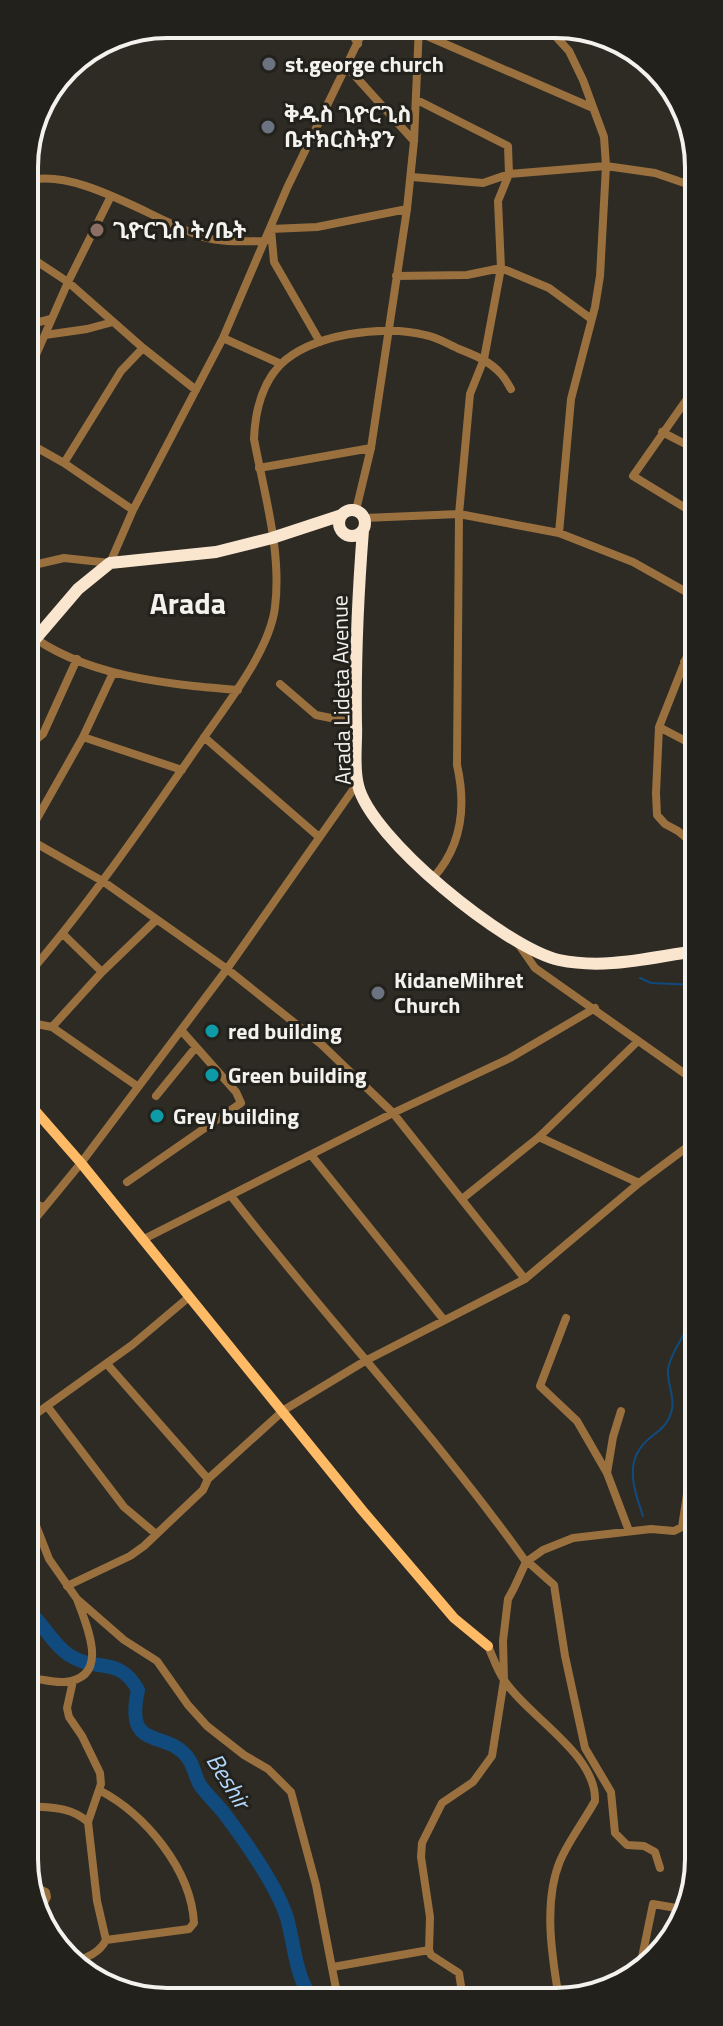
<svg xmlns="http://www.w3.org/2000/svg" width="723" height="2026" font-family="'Titillium Web','Noto Sans Ethiopic',sans-serif">
  <style>
    .lines { fill: none; stroke-linecap: round; stroke-linejoin: round }
    .stream { stroke: #114b7e; stroke-width: 2 }
    .river { stroke: #114b7e; stroke-width: 14 }
    .minor { stroke: #9a703f; stroke-width: 8 }
    .major { stroke: #ffba66; stroke-width: 10 }
    .highway { stroke: #fae5ce; stroke-width: 12 }
    .worship-dot { fill: #6b7280; stroke: #23211b; stroke-width: 3 }
    .education-dot { fill: #8d6e63; stroke: #23211b; stroke-width: 3 }
    .culture-dot { fill: #0f9aa8; stroke: #23211b; stroke-width: 3 }
    .labels { text-anchor: middle; stroke-width: 6; stroke-linejoin: round; paint-order: stroke }
    .poi-label { font-size: 22px; font-weight: bold; fill: #f4f2ee; stroke: #23211b; text-anchor: start }
    .street-label { font-size: 22px; fill: #f4f2ee; stroke: #23211b }
    .water-label { font-size: 24px; font-style: italic; fill: #b4d7fc; stroke: #23211b }
    .district-label { font-size: 30px; font-weight: bold; fill: #f4f2ee; stroke: #23211b }
    .rim { fill: none; stroke: #f4f2ee; stroke-width: 4 }
  </style>
  <rect width="100%" height="100%" fill="#2d2b24"/>
  <g class="lines">
    <path class="stream" d="M640,978L651,983L697,985
      M643,1516C633,1486 623,1459 651,1437C660,1430 668,1424 671,1413C676,1399 667,1384 668,1370C670,1352 691,1326 698,1308"/>
    <path class="river" d="M26,1609C43,1622 51,1643 69,1655C96,1673 119,1655 138,1690C124,1753 166,1728 188,1758C194,1766 195,1777 200,1785C207,1795 217,1804 224,1813C245,1841 277,1886 287,1918C295,1947 295,1975 312,1999"/>
    <path class="minor" d="M347,25L358,44
      M547,27L569,51L583,80L604,137L606,166L600,276L595,307L571,399L559,533
      M420,33L593,108
      M347,67L414,141
      M417,100L508,146L509,174L498,201L501,268L484,359L470,394L459,514L457,765C466,805 463,845 433,878
      M412,177L483,183L509,174L606,166L655,173L696,187
      M24,182C73,164 155,221 203,237C223,243 245,241 265,241
      M24,253L68,282L143,348L196,390
      M396,276L467,275L501,268L549,288L590,318
      M25,323H35L51,319
      M45,335L87,329L113,322
      M223,338L281,364
      M320,342L274,262L271,229L317,227L407,209
      M25,380L68,282L111,196
      M697,390L694,389L633,476L697,515
      M662,432L697,450
      M25,441L64,463L133,510
      M64,463L121,371L143,348
      M259,468L371,448
      M356,510L371,448L407,209L414,141L419,26
      M364,518L459,514L559,533L633,562L697,598
      M25,567L64,558L110,563L133,510L223,338L287,188L366,25
      M25,631C83,677 167,684 238,690
      M697,631L659,727L656,793L657,815L665,824L678,831L697,847
      M684,662L697,668
      M280,684L316,715L356,723
      M659,727L697,747
      M83,737L182,770
      M204,737L319,837
      M25,749L43,734L77,659
      M25,837L104,882L227,969L321,1044L393,1113L525,1279
      M26,838L83,737L113,673
      M63,934L102,972
      M519,945L535,968L698,1083
      M26,977C91,902 146,821 203,739C227,704 270,650 275,607C282,552 264,493 254,439C255,413 261,385 280,365C311,334 384,324 425,335C437,337 448,344 459,349C474,355 490,361 501,374C505,378 508,384 511,389
      M26,1022L52,1027L137,1086
      M52,1027L102,972L156,920
      M156,1096L196,1047
      M539,1137L639,1183
      M311,1155L444,1320
      M127,1182L241,1103L236,1092L181,1030
      M231,1196C327,1320 436,1435 526,1562
      M462,1199L539,1137L638,1041
      M26,1200L43,1207
      M26,1230L81,1163L227,969L357,784
      M142,1240L393,1113L510,1058L595,1008
      M566,1318L540,1386L577,1421L607,1473
      M107,1364L208,1479
      M47,1406L124,1507L156,1534
      M621,1411L613,1437L607,1473L629,1531
      M26,1421L132,1345L189,1297
      M26,1500L49,1559L77,1599L124,1640L157,1661L188,1705L207,1726L244,1755L268,1769L291,1792L316,1885L338,1999
      M527,1561L554,1585L565,1656L585,1748L611,1792L615,1833L627,1845L644,1846L655,1852L660,1868
      M67,1586L130,1556L144,1546L203,1490L208,1479L284,1410L365,1361L525,1279L639,1183L698,1139
      M488,1646C493,1657 497,1670 504,1680C528,1717 597,1754 595,1801C584,1821 569,1840 560,1861C543,1902 552,1957 559,1999
      M27,1678C39,1678 52,1683 64,1682C112,1678 86,1625 77,1599
      M73,1681L67,1708L69,1717L82,1736L100,1773L101,1784L88,1822
      M99,1790C145,1814 191,1869 194,1923L189,1929L106,1940
      M27,1806C51,1808 70,1806 88,1822L97,1901L106,1940C99,1954 85,1958 71,1963
      M27,1883L46,1892L47,1897L40,1911
      M333,1967L429,1950
      M640,1967L653,1904L682,1909
      M463,1999L459,1973L431,1955L429,1950L430,1917L421,1857L422,1843L442,1803L473,1782L492,1756L504,1680L503,1641L508,1599L514,1588L526,1562L543,1550L573,1538L651,1529L674,1531L682,1527L689,1481L698,1475"/>
    <path class="major" d="M26,1100L81,1163L362,1510L454,1618L488,1646"/>
    <path class="highway" d="M339 523a13 13 0 1 1 26 0a13 13 0 1 1-26 0Z
      M363,530C358,594 355,659 356,724C357,743 353,766 358,785C370,838 506,948 559,960C606,970 651,957 697,951
      M25,651L78,589L110,563L216,552L272,538L342,515"/>
  </g>
  <g class="worship-dot">
    <circle cx="269" cy="64" r="8"/>
    <circle cx="268" cy="127" r="8"/>
    <circle cx="378" cy="993" r="8"/>
  </g>
  <circle class="education-dot" cx="97" cy="230" r="8"/>
  <g class="culture-dot">
    <circle cx="212" cy="1031" r="8"/>
    <circle cx="212" cy="1075" r="8"/>
    <circle cx="157" cy="1116" r="8"/>
  </g>
  <g class="labels">
    <g class="poi-label">
      <text x="285" y="72">st.george church</text>
      <text x="284" y="122">ቅዱስ ጊዮርጊስ<tspan x="284" dy="25">ቤተክርስትያን</tspan></text>
      <text x="113" y="238">ጊዮርጊስ ት/ቤት</text>
      <text x="394" y="988">KidaneMihret<tspan x="394" dy="25">Church</tspan></text>
      <text x="228" y="1039">red building</text>
      <text x="228" y="1083">Green building</text>
      <text x="173" y="1124">Grey building</text>
    </g>
    <g class="street-label">
      <text transform="translate(341 690) rotate(-91)" y="8">Arada Lideta Avenue</text>
    </g>
    <g class="water-label">
      <text transform="translate(228 1781) rotate(58)" y="8">Beshir</text>
    </g>
    <g class="district-label">
      <text x="188" y="614">Arada</text>
    </g>
  </g>
  <path d="M0 0H723V2026H0ZM167 38H556A129 129 0 0 1 685 167V1859A129 129 0 0 1 556 1988H167A129 129 0 0 1 38 1859V167A129 129 0 0 1 167 38Z" fill="#23211b" fill-rule="evenodd"/>
  <path class="rim" d="M167 38H556A129 129 0 0 1 685 167V1859A129 129 0 0 1 556 1988H167A129 129 0 0 1 38 1859V167A129 129 0 0 1 167 38Z"/>
</svg>
